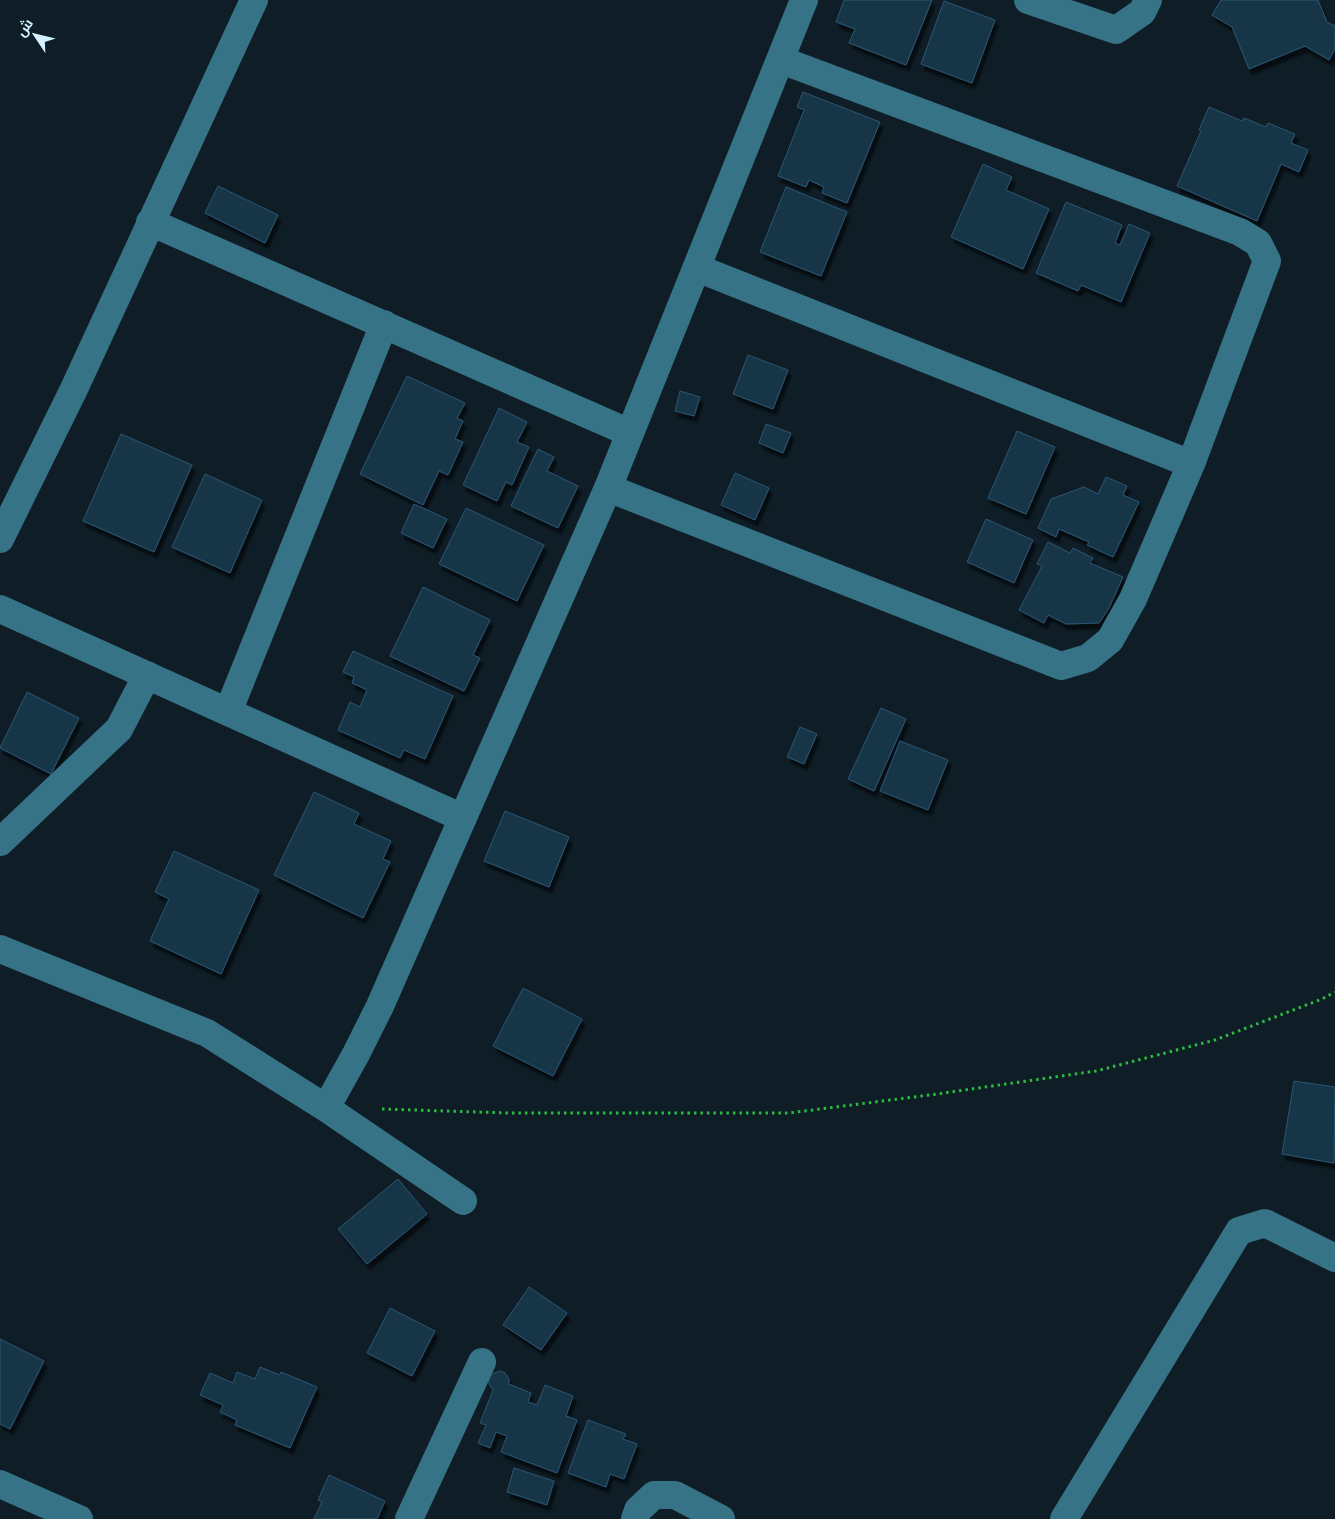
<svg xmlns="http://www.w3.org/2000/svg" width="1335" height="1519" font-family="'Public Sans',Cairo,sans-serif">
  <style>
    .building { fill: #193447; stroke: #2b5674; filter: url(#shadow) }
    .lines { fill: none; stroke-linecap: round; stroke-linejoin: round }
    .path { stroke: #2bbb40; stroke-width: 3; stroke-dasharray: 2.5 4; stroke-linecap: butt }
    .minor { stroke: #377386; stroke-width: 28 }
  </style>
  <defs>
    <filter id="shadow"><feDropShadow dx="3" dy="5.5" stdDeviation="1" flood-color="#0009"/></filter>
  </defs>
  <rect width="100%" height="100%" fill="#0e1d26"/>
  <path class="building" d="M844,0H932L906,65L849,43L855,29L836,22Z
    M1221,0H1318L1327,22L1335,26V49L1329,60L1305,46L1249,69L1232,27L1212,15Z
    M944,1L995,20L972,83L921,64Z
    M803,92L880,122L847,203L822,193L824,187L809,180L806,187L778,176L804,110L797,107Z
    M1209,107L1242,121L1244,118L1266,127L1268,123L1295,134L1291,143L1308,150L1299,172L1281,164L1257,221L1177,186L1201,131L1199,130Z
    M983,164L1012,177L1006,190L1049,209L1023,269L951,237Z
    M218,186L278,215L265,243L205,213Z
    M786,187L847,212L821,276L760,252Z
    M1066,202L1122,225L1115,243L1120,245L1129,224L1150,233L1121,302L1081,285L1078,291L1036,273Z
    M748,355L788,370L773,409L733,394Z
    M407,376L465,403L457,418L463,421L455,439L463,442L448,475L439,471L423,505L360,474Z
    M680,391L700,397L694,416L675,411Z
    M499,408L527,422L517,442L529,447L512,485L506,482L497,501L463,485Z
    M766,424L791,433L783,453L759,443Z
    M1017,431L1055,447L1026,514L988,498Z
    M121,434L192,465L154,552L83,521Z
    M538,449L554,457L547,471L578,486L558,528L511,506Z
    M735,473L769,488L755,520L721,505Z
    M205,474L262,500L230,573L172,547Z
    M1106,477L1127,486L1123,495L1139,502L1113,557L1087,545L1089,542L1059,529L1056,537L1038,528L1051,499L1084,487L1098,494Z
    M414,504L447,519L433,548L401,533Z
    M466,508L544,545L517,601L439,564Z
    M986,519L1033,540L1014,583L967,562Z
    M1048,542L1070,553L1073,548L1093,558L1090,563L1123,577L1109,608L1099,623L1066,624L1048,615L1044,623L1019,610L1042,566L1037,564Z
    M423,587L490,620L473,655L480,658L464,691L390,656Z
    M353,651L453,696L425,759L404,750L400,758L338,730L350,702L360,707L367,690L352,683L354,677L343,672Z
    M27,692L79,718L51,774L0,748Z
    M881,708L906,719L874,791L848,779Z
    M800,727L817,734L804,764L787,757Z
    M900,741L948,760L928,810L880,791Z
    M314,792L359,813L354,824L391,841L383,859L390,862L363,918L274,875Z
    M505,811L569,837L549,887L484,861Z
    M174,851L259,890L221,974L150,941L169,899L155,892Z
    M523,988L582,1019L553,1076L493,1046Z
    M1294,1081L1335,1087L1334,1163L1282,1154Z
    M398,1179L427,1214L367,1264L338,1229Z
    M529,1287L567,1313L541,1350L503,1325Z
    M390,1308L435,1331L412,1376L367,1353Z
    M0,1339L44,1361L10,1429L0,1424Z
    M260,1367L280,1375L281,1372L317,1387L290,1448L235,1425L237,1420L220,1412L223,1405L200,1395L210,1373L233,1383L237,1372L255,1379Z
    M500,1371L505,1373L509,1379V1384L531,1393L528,1402L537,1405L545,1385L573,1396L566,1416L577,1420L557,1473L501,1452L507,1436L496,1432L490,1448L478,1443L486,1425L480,1423L493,1390L489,1384V1377L494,1373Z
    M588,1420L626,1434L623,1439L637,1444L624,1479L610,1474L606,1487L568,1473Z
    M514,1468L554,1481L547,1505L507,1492Z
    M329,1475L385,1501L377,1519H314L322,1502L318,1500Z"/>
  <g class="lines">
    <path class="path" d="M382,1109L509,1113H789L937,1094L1096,1071L1215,1040L1322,999L1335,992"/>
    <path class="minor" d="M1028,0L1116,30L1142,12L1148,0
      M150,222L630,433
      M697,268L1191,464
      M608,488L1061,666L1088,658L1110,640L1133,599L1191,464L1267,261L1258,243L1240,232L781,60
      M0,539L73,391L254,0
      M0,609L463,818
      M228,712L384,324
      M0,842L119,729L147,675
      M0,949L207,1033L326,1108L463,1201
      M326,1108L356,1054L380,1006L608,488L804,0
      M0,1484L79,1519
      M409,1519L482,1362
      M635,1519L638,1510L654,1495H675L721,1519
      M1064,1519L1239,1231L1265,1223L1335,1258"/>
  </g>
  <g transform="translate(35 35) rotate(305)" stroke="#0e1d26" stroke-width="4" paint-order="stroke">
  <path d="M0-4L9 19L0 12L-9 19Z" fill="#d3f1ff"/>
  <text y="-8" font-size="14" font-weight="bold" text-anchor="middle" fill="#d3f1ff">ش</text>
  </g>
</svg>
